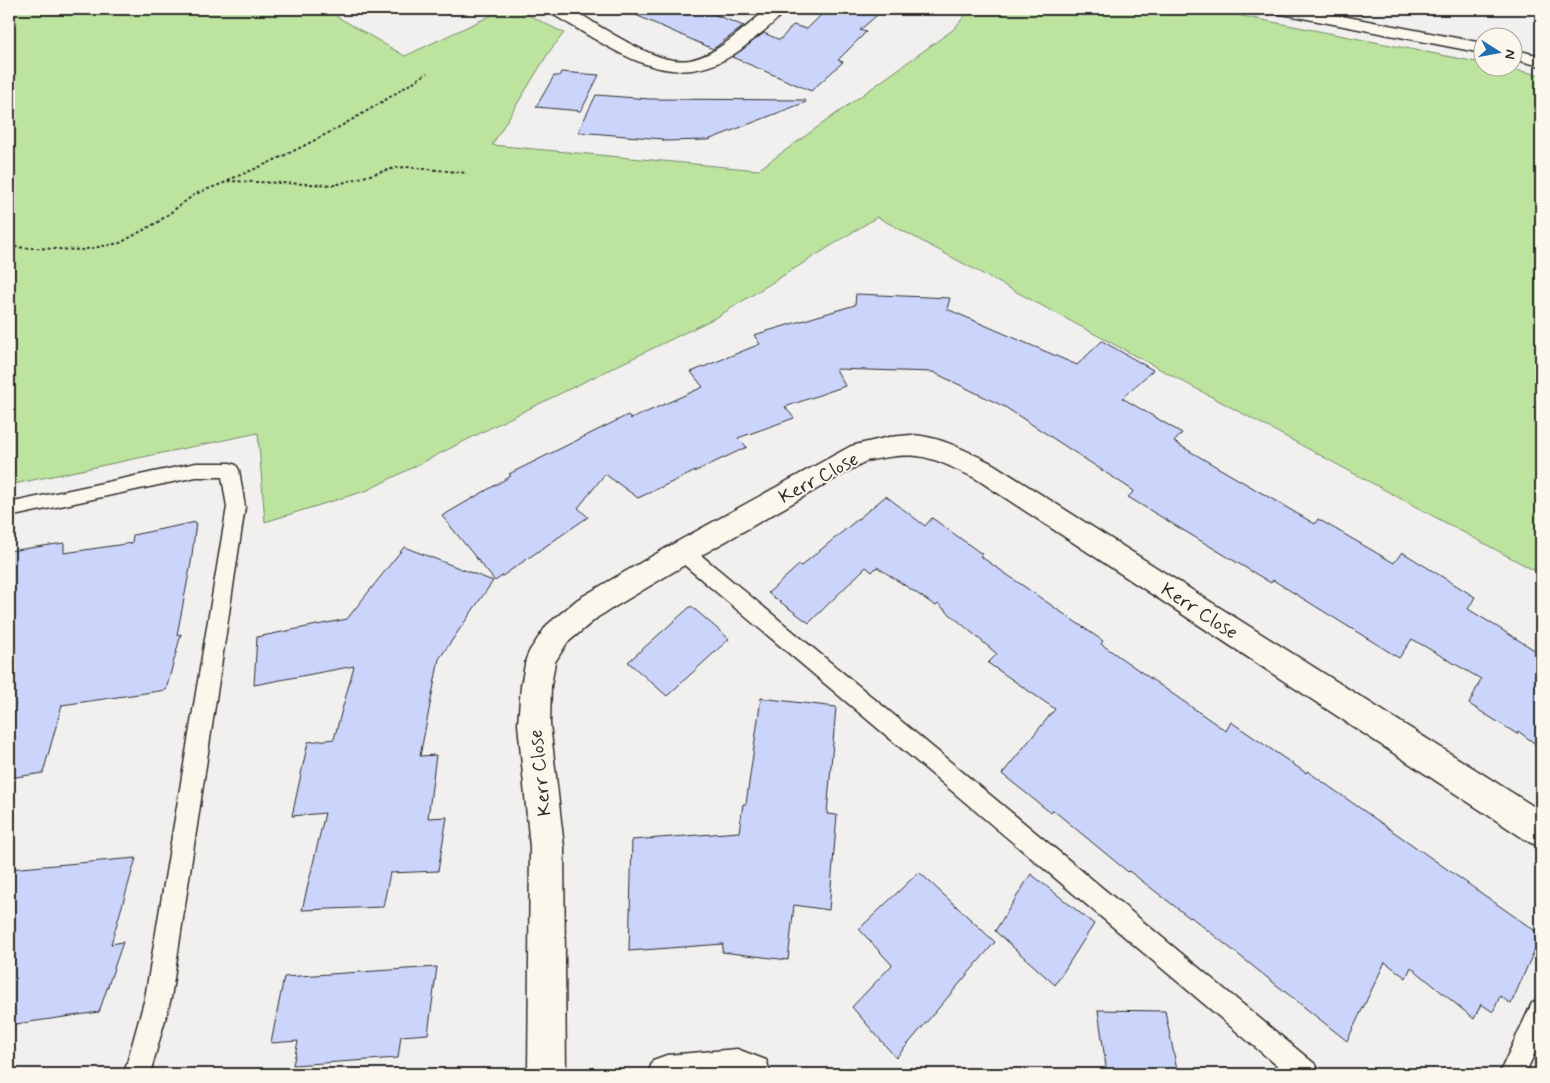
<svg xmlns="http://www.w3.org/2000/svg" width="1550" height="1083" font-family="Mynerve,sans-serif">
  <style>
    .green { fill: #bde49f; stroke: #748865 }
    .building { fill: #cbd5fc; stroke: #2b2b2b }
    .lines { fill: none; stroke-linecap: round; stroke-linejoin: round }
    .service-casing { stroke: #2b2b2b; stroke-width: 3 }
    .minor-casing { stroke: #2b2b2b; stroke-width: 3 }
    .tertiary-casing { stroke: #2b2b2b; stroke-width: 3 }
    .path { stroke: #2b2b2b; stroke-width: 2; stroke-dasharray: 3 2.5; stroke-linecap: butt }
    .service { fill: #fbf7ec; fill-rule: evenodd }
    .minor { fill: #fbf7ec; fill-rule: evenodd }
    .tertiary { fill: #fbf7ec; fill-rule: evenodd }
    .labels { text-anchor: middle; stroke-width: 4; stroke-linejoin: round; paint-order: stroke }
    .street-label { font-size: 19px; fill: #2b2b2b; stroke: #fbf7ec }
  </style>
  <rect width="100%" height="100%" fill="#f1f0ef"/>
  <filter id="ink" filterUnits="userSpaceOnUse"><feTurbulence type="fractalNoise" baseFrequency=".02" numOctaves="2"/><feDisplacementMap in="SourceGraphic" scale="10" xChannelSelector="R" yChannelSelector="G"/><feConvolveMatrix kernelMatrix="1 2 1 2 8 2 1 2 1" color-interpolation-filters="sRGB"/></filter>
  <g filter="url(#ink)">
    <path class="green" d="M9,9H324L405,56L505,9H516L564,33L549,52L492,145L758,170L954,29L970,9H1206L1482,63V68H1504L1541,75V574L877,217L717,317L508,419L368,490L265,522L258,433L9,485Z"/>
    <path class="building" d="M622,9H700L744,26L713,49Z
      M827,9H884L860,30L866,32L838,60L843,62L811,91L732,57L764,33L780,40L793,25L807,29Z
      M561,72L599,75L581,111L536,107L554,76H559Z
      M596,95L650,99L805,100L806,102L708,140L663,141V139L578,132Z
      M856,294L950,298L947,309L1077,365L1102,341L1153,370L1122,398L1182,433L1174,442L1315,524L1318,519L1394,563L1402,552L1475,597L1468,609L1541,654V748L1518,731L1517,734L1469,704L1481,679L1412,639L1399,658L1273,580L1271,583L1128,497L1134,491L1005,407L933,372L836,369L845,386L785,407L794,418L738,438L747,447L638,498L605,474L578,508L588,517L495,581L442,516L511,476L509,474L628,415L631,419L703,387L691,372L760,344L754,335L855,305Z
      M886,496L925,526L932,518L982,554L980,556L1103,641L1101,644L1226,731L1231,722L1306,773L1307,771L1541,935L1511,1004L1500,996L1493,1012L1481,1004L1474,1019L1411,967L1406,978L1385,962L1347,1041L1191,917L1190,918L1129,871L1128,872L1053,810L1051,813L1002,774L1055,709L988,663L997,654L938,604L936,606L877,567L872,572L866,567L809,623L768,593L799,565L801,566Z
      M196,522L191,563L177,635L181,634L166,690L62,705L43,773L9,778V551L64,543V553L132,543L133,535Z
      M404,547L493,581L439,659L420,756L436,755L428,818L447,817L438,871L390,873L383,907L302,910L325,813L292,816L308,742L334,739L354,666L254,685L257,637L347,619Z
      M691,606L729,639L667,696L628,662Z
      M761,698L836,707L827,814L837,815L829,910L794,905L788,960L722,952L723,944L629,951L632,840L739,832L743,804H746Z
      M136,858L111,944L123,942L99,1012L9,1025V869Z
      M919,872L995,942L896,1058L852,1007L892,965L859,929Z
      M1031,874L1094,924L1055,985L995,931Z
      M437,967L428,1034L401,1036L398,1058L293,1065L298,1041L271,1043L284,977Z
      M1098,1010L1165,1011L1178,1074H1107Z"/>
    <g class="lines">
      <defs>
        <path id="service" d="M196,463H230L236,465L239,470L245,507L171,998L150,1074H124L145,998L227,507L222,477H196L9,517V503Z
          M683,544L690,546L1316,1065L1320,1074H1287L676,558L674,552L676,546Z
          M1541,999V1040L1525,1074H1499L1532,1003Z"/>
        <path id="minor" d="M548,9C554,9 561,8 567,9C579,11 593,23 604,29C687,78 697,69 767,9H785C777,22 761,33 749,43C676,104 618,50 550,13Z
          M911,435C940,436 967,451 993,464L1541,811V847L1529,842L975,478C927,455 919,450 866,461L693,560L598,617L567,643L555,662L551,686L550,724L564,847L566,1074H528L530,847L518,724L521,686L526,659L530,650L547,625L578,599L673,544L851,446L889,437Z
          M737,1049L766,1060L771,1074H648L653,1060L667,1055Z"/>
        <path id="tertiary" d="M1274,9H1306L1482,43V53L1282,14L1276,13Z
          M1512,49L1541,56V66L1512,59Z"/>
      </defs>
      <use href="#service" class="service-casing"/>
      <use href="#minor" class="minor-casing"/>
      <use href="#tertiary" class="tertiary-casing"/>
      <path class="path" d="M228,180C299,152 364,115 427,73
        M9,247L81,250L120,243L158,222L195,194L229,181L335,185L395,168L406,167L467,173"/>
      <use href="#service" class="service"/>
      <use href="#minor" class="minor"/>
      <use href="#tertiary" class="tertiary"/>
    </g>
  </g>
  <g class="labels">
    <g class="street-label">
      <text transform="translate(818 477) rotate(-28)" y="7">Kerr Close</text>
      <text transform="translate(1200 610) rotate(33)" y="7">Kerr Close</text>
      <text transform="translate(539 773) rotate(-96)" y="7">Kerr Close</text>
    </g>
  </g>
  <rect width="1550" height="1083" fill="none" stroke="#fbf7ec" stroke-width="30"/>
  <rect x="15" y="15" width="1520" height="1053" fill="none" stroke="#2b2b2b" stroke-width="2" filter="url(#ink)"/>
  <g transform="translate(1498 52) rotate(101)"><circle r="24" fill="#fbf7ec" stroke="#a8a59f"/>
  <path d="M0-4L9 19L0 12L-9 19Z" fill="#1f6fb2"/>
  <text y="-8" font-size="14" font-weight="bold" text-anchor="middle" fill="#2b2b2b">N</text>
  </g>
</svg>
